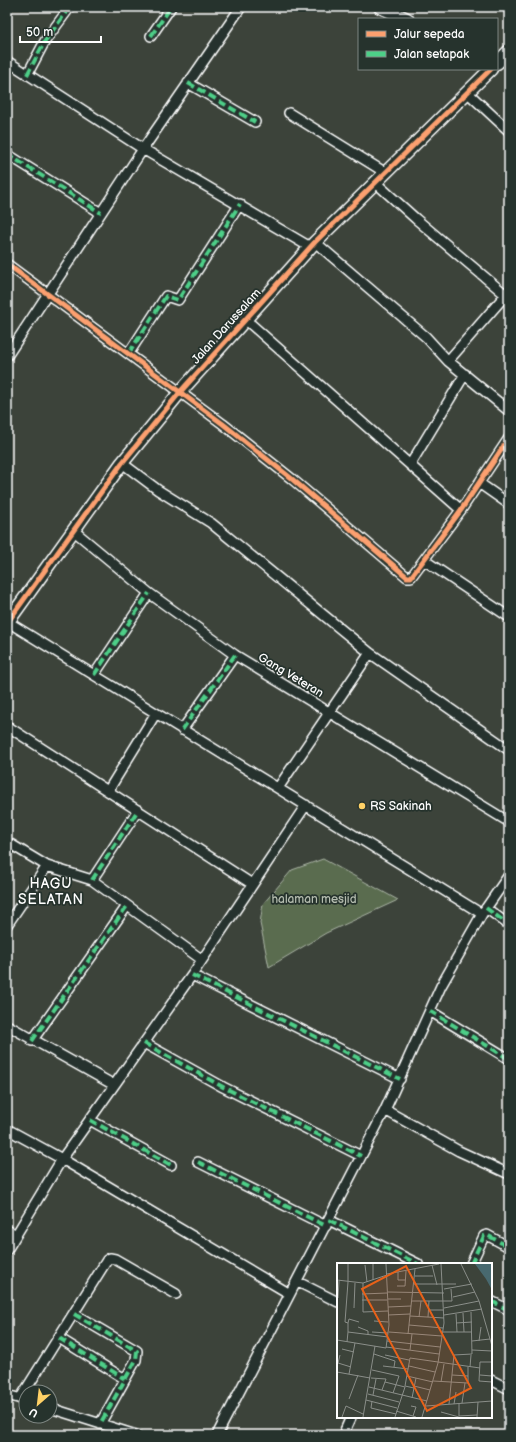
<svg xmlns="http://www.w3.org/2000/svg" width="516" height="1442" font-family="'Balsamiq Sans',sans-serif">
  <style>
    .green { fill: #5a6c4f; stroke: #acb6a7 }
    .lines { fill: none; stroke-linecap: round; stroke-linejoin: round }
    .minor-casing { stroke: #fff; stroke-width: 12 }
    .tertiary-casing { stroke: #fff; stroke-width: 15 }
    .minor { stroke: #26332d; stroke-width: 9 }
    .tertiary { stroke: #26332d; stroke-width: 12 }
    .quiet { stroke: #4dcf88; stroke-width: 4; stroke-dasharray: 8 4; stroke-linecap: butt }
    .cycleway-casing { stroke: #26332d; stroke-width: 8 }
    .cycleway { stroke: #fca06f; stroke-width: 5 }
    .poi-dot { fill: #ffd166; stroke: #26332d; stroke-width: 1.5 }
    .labels { text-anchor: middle; stroke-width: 3.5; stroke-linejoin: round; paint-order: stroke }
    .street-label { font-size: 12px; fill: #fff; stroke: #26332d }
    .poi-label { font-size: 12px; fill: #fff; stroke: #26332d; text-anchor: start }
    .park-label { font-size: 12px; fill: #b5bdb0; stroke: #26332d }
    .quarter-label { font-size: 14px; letter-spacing: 1px; fill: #fff; stroke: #26332d }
    .inset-road { fill: none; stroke: #8a8e89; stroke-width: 1 }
    .view { fill: #e96118; fill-opacity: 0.15; stroke: #e96118; stroke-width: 2 }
    .inset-edge { fill: none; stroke: #fff; stroke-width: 2 }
  </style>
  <rect width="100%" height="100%" fill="#3c433a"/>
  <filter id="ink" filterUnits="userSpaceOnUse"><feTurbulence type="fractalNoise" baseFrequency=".025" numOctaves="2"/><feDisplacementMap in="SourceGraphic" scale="8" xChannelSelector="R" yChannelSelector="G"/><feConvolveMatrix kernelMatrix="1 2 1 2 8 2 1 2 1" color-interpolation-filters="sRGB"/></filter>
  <g filter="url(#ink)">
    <path class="green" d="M323,859L398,900L326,933L269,967L260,923L263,904L292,870Z"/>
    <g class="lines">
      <defs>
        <path id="minor" d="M151,36L171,7
          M7,61L143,149L310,247
          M27,75L45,41L70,7
          M188,83L255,122
          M467,92L509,131
          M289,113L386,173
          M7,154L101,213
          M376,183L416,219L506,295
          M315,242L426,337L448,361L509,411
          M7,264L223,424L292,479L407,577H411L461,510L509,438
          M245,319L461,510
          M129,353L166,296L178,300L240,204
          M7,356L143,149L241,7
          M448,361L509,291
          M122,463L158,490L211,523L370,653L509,750
          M410,465L465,374
          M479,483L509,504
          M73,530L149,593L235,655L509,822
          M424,560L509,617
          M8,622L482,914
          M94,675L149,593
          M7,726L252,884
          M182,730L235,655
          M278,788L370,653
          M108,791L156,713
          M7,842L47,866L92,880L201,959
          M92,880L138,810
          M486,908L509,925
          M7,925L47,866
          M192,975L400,1079
          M430,1011L509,1059
          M7,1025L114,1085
          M32,1041L127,906
          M144,1043L223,1087L361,1156
          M385,1110L459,1151L509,1174
          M90,1120L171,1165
          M7,1129L62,1159L290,1294
          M198,1162L326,1226
          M329,1220L418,1264
          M7,1230L16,1235
          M7,1250L62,1159L192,975L306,805
          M471,1264L484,1236L487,1235L509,1247
          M298,1282L338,1302
          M491,1301L509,1310
          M74,1314L137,1351L136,1360L100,1424
          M59,1338L125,1379
          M491,1380L509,1389
          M7,1395L25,1400
          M20,1399L107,1260L110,1258L115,1259L176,1294
          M50,1408L136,1435
          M217,1435L385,1110L441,986L482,914L509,875
          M343,1435L351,1417"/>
        <path id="tertiary" d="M380,7L407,19
          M497,63L509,51
          M7,623L122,463L181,391L315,242L491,69"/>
      </defs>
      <use href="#minor" class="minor-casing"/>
      <use href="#tertiary" class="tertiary-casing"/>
      <use href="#minor" class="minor"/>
      <use href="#tertiary" class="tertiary"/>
      <path class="quiet" d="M151,36L171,7
        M27,75L45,41L70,7
        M188,83L255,122
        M7,154L101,213
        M129,353L166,296L178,300L240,204
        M94,675L149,593
        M182,730L235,655
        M92,880L138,810
        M486,908L509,925
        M192,975L400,1079
        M430,1011L509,1059
        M32,1041L127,906
        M144,1043L223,1087L361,1156
        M90,1120L171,1165
        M198,1162L326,1226
        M329,1220L418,1264
        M471,1264L484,1236L487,1235L509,1247
        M491,1301L509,1310
        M74,1314L137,1351L136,1360L100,1424
        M59,1338L125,1379"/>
      <defs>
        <path id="cycleway" d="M7,264L223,424L292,479L407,577H411L461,510L509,438
          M7,623L122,463L181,391L315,242L491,69"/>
      </defs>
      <use href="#cycleway" class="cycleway-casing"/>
      <use href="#cycleway" class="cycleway"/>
    </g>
  </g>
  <circle class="poi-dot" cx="362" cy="806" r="4"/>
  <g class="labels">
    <g class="street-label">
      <text transform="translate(226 326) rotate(-48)" y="4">Jalan Darussalam</text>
      <text transform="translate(291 675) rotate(31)" y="4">Gang Veteran</text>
    </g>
    <g class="poi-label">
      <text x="370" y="810">RS Sakinah</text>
    </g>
    <g class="park-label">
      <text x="314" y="903">halaman mesjid</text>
    </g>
    <g class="quarter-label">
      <text x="51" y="888">HAGU<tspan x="51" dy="16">SELATAN</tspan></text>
    </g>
  </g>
  <g transform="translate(337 1263)">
    <rect width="155" height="155" fill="#3c433a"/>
    <path d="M138,1H155V27L149,16Z" fill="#48696f"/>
    <path class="inset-road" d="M36,1V17M124,1L142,38L155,83M28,2L30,19M95,2L100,22M61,9V17H68M50,11L102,1M78,13H96M0,17L26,20L50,12M11,19L8,59L11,60V69M11,19V1M26,20V49L51,48M77,21H119M60,23H68L69,8M107,26L135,21M51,29L107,30M25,31L50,30M116,34L138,29M1,35L2,18M51,36H64M25,37H50M75,38H115L114,26M51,44L74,43M17,45L18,20M107,45L142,38M91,47H107M126,50L127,69M119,51L120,69M51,52L73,51M107,52L145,46M73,53L107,55M82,54L84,38M91,54L92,38M37,58L51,59M11,60L12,56L22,59M119,60L135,59M72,62L106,65M21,64L31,68V72M35,69L51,70M52,69L105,73M106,69H135M71,71L78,6M0,77L49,85L52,62L49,1M50,78L103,84M135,78L153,76M142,78L144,64M10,79L11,69L51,74M49,84L102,91M5,86L17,89M73,87L75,71M135,87L155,88M37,91L58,98L57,104M3,92L1,100L14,104M48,92L72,97M155,99H143L142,118L155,119M46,103L71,106M72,103L98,109M133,104L134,92M35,107L62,113L56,130M0,109L33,115M12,111L18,80M115,112L131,113M143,112L155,113M70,113L96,119M34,115L49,116L45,127M96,118L131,120V104M48,119L68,124M104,119L107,101M77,123L93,127M32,124L90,138M77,125L68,123L73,95L143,105M31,131L62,139M36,132L39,116M75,135L79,115M12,136L21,112M29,137L60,145M35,138L34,145L59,151M122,140V153M125,140L128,120M112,141L117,92L135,91L134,49M117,141L119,129M74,143L79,144L76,153M89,143L155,138M59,148L79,154M104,149L122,154M122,153L140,152M5,154L9,143L26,151M26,154L38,83M58,154L68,124M85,154L101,100L107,60L104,1M140,154L141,139"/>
    <path class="view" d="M69,3L134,125L90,148L25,26Z"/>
    <rect width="155" height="155" class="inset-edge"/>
  </g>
  <rect width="516" height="1442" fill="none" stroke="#26332d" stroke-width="24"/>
  <rect x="12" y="12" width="492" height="1418" fill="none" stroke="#fff" stroke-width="1.5" filter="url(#ink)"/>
  <rect x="358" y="18" width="140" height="52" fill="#26332d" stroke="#7d8581"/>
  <rect x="366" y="31" width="20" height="6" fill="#fca06f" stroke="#7d8581"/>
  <text x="394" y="38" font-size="12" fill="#ffffff">Jalur sepeda</text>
  <rect x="366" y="51" width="20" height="6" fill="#4dcf88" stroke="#7d8581"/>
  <text x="394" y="58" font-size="12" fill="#ffffff">Jalan setapak</text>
  <g transform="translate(38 1404) rotate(208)"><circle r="19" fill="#26332d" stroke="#7d8581"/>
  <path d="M0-3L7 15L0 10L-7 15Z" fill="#ffd166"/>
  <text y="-6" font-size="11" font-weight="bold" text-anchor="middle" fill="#ffffff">U</text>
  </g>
  <path d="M20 36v6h81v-6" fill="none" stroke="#ffffff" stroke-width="2"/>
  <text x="26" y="36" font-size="12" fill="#ffffff" stroke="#26332d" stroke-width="3" paint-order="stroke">50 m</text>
</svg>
